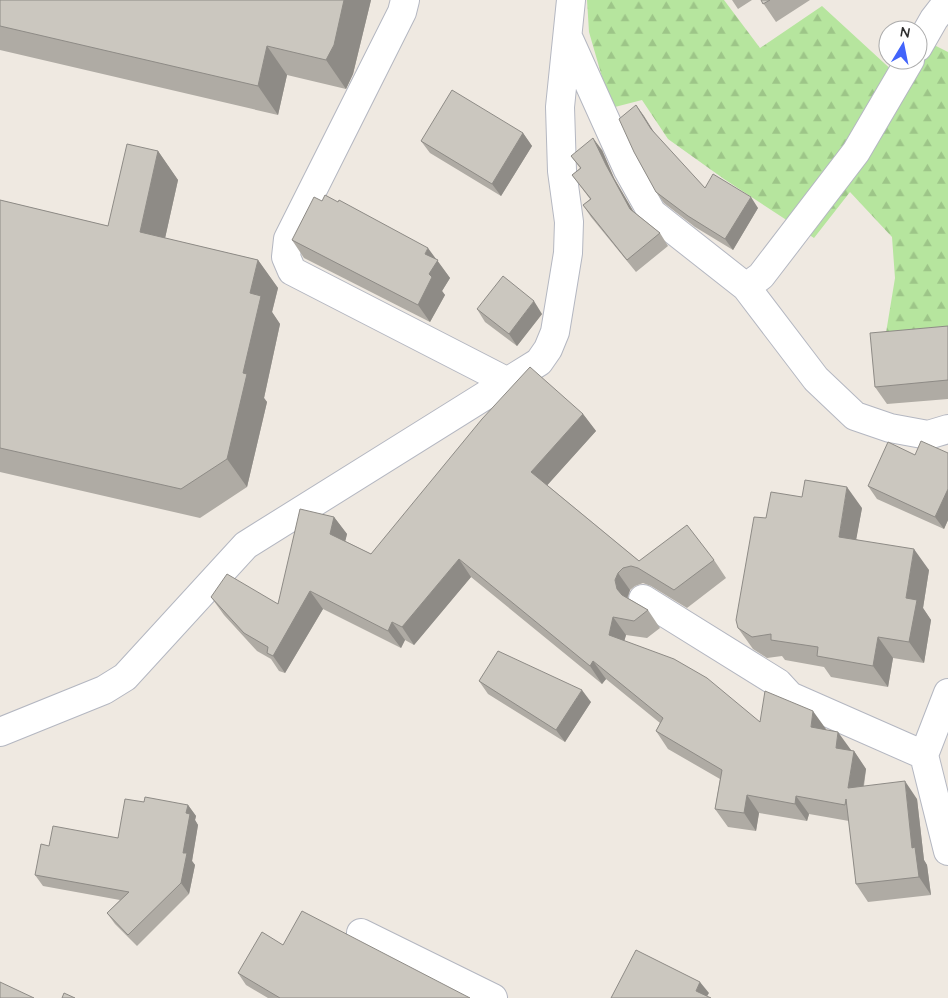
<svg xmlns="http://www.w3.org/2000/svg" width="948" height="998" font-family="Quicksand,sans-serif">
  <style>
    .forest { fill: url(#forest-firs) }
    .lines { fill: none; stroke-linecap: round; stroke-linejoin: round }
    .minor-casing { stroke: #b4b7c1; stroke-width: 30 }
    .minor { stroke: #fff; stroke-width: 28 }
    .wall { fill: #afaba4 }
    .shaded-wall { fill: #8e8b86 }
    .building { fill: #cbc7bf; stroke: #8e8b86 }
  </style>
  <defs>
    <pattern id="forest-firs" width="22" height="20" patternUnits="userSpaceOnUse" patternTransform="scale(1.25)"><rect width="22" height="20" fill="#b6e59e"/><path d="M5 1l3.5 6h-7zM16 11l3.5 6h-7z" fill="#9dc588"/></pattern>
  </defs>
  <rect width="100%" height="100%" fill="#efe9e1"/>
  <path class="forest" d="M587,0H724L760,48L822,6L908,85L932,44L948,52V336L885,339L895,278L892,237L850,192L814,238L724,179L668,139L642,100L611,108L589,32Z"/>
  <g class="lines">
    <defs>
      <path id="minor" d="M405,0L402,12L288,239L286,257L292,271L508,382
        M568,37L628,170L652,213L746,287L816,379L855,416L890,428L928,435L948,429
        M918,47L934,19L948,1
        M746,287L761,276L856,152L910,60
        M643,599L778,683L790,696L924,755
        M948,693L924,755L948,851
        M0,732L104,690L125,677L246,545L539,362L548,349L555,332L568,253L569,222L562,171L560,107L571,0
        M361,933L493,998"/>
    </defs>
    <use href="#minor" class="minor-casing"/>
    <use href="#minor" class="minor"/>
  </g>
  <path class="wall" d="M0,0H371L353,74L346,89L287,75L278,115L0,50Z
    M732,0H752L738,9Z
    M761,0H810L776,22Z
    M636,105L654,133L705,188L758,208L733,250L695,227L664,203L656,192Z
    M523,133L532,146L501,196L430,153L421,141Z
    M602,150L614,178L633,211L660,233L668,246L636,272L591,217L583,205L590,199L572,175L580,168L571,156Z
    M158,151L178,180L165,238L258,260L278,288L272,312L280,324L264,398L267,402L247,487L200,518L0,472V200L108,226Z
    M292,240L437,260L450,278L442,291L445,295L430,322L304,258Z
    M477,309L542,314L517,346L485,322Z
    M948,326V399L887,404L875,387Z
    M583,414L596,431L547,485L639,561L714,560L726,578L687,608L651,586L643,583L635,586L630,590L628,598L648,610L660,628L647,638L626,635L624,641L760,722L826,729L825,730L851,750V751H854L866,769L864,786L917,799L924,860L927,865L931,895L868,902L856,884L849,821L809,814L807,821L759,813L756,831L728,827L715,809L720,779L668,749L656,731L660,723L606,679L602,684L471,577L414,645L405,640L401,648L323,609L285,673L279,671L271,659L257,651L224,615L211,597L278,604L334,517L347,534L345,541L371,554Z
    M948,453V520L944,529L877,499L868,486Z
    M862,508L856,539L929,570L923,608L931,620L924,663L893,658L888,687L831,677L824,667L785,660L782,656L767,658L753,649L738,628Z
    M479,681L591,702L565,742L488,694Z
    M144,802L188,805L196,816L195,820L198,825L192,861L195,865L189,894L137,946L115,924L107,913L120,900L43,886L35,875L49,846L118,838Z
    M283,945L470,998H268L246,985L238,973Z"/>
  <path class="shaded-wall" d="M344,0H371L353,74L346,89L326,60Z
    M267,46L287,75L278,115L258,86Z
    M636,105L644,116L659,140L651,129Z
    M523,133L532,146L501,196L492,184Z
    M593,138L602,150L614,178L639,221L630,209L606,165Z
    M158,151L178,180L160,261L140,232Z
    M751,197L758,208L733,250L725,239Z
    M428,248L450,278L442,291L445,295L430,322L418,305L429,274L425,254Z
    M258,260L278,288L272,312L280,324L264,398L267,402L247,487L227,459L243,373L250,293Z
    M534,301L542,314L517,346L509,334Z
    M583,414L596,431L543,490L531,472Z
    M847,487L862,508L853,557L839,537Z
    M948,489V520L944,529L935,517Z
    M334,517L347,534L343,551L330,534Z
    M914,549L929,570L923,608L931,620L924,663L909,642L906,598Z
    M459,559L471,577L414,645L402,627Z
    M618,573L630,590L627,598L630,607L617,589L615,580Z
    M310,591L323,609L285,673L273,656Z
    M613,617L626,635L621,653L609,635Z
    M392,622L405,640L401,648L388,631Z
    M878,637L893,658L888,687L873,666Z
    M593,661L606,679L602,684L590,666Z
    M582,690L591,702L565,742L556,730Z
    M813,711L826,729L823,745L811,727Z
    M838,732L851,750L848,766L836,748Z
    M854,751L866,769L860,806L848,788Z
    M905,781L917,799L924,860L927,865L931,895L919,877L912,848Z
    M747,795L759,813L756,831L744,813Z
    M796,796L809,814L807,821L795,804Z
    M188,805L196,816L195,820L198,825L192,861L195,865L189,894L181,883L186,813Z
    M700,982L709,993L706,998L696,991Z"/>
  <path class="building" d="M0,0H344L334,45L326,60L267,46L258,86L0,26Z
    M761,0H770L763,4Z
    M452,90L523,133L492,184L421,141Z
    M636,105L651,129L705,188L713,174L751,197L725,239L688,216L656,192L634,152L619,119Z
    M593,138L606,165L630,209L660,233L627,260L583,205L591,199L572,175L581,168L571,156Z
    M127,144L158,151L140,232L258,260L250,293L261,296L243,373L247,374L227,459L181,489L0,448V200L108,226Z
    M325,195L338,202L339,200L428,248L425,254L438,260L429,274L432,277L418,305L292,240L314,197L322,201Z
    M503,276L534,301L509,334L477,309Z
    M948,326V380L875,387L870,333Z
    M530,367L583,414L531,472L639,561L687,525L714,560L674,590L638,568L631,566L623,568L618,573L615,580L617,589L622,595L648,610L634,621L613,617L609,635L674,659L707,678L760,722L765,691L813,711L811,727L838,732L836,748L854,751L848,788L905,781L912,848L915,847L919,877L856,884L846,799L845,805L796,796L795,804L747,795L744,813L715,809L722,770L656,731L663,718L593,661L590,666L459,559L402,627L392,622L388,631L310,591L273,656L267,653L268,647L244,633L211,597L227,574L278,604L300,509L334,517L330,534L371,554L482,419Z
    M921,441L948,453V489L935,517L868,486L888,442L915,455Z
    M805,480L847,487L839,537L914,549L906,598L917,600L909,642L878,637L873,666L817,656L818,647L771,640V634L752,637L738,628L736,620L754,517L766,518L771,492L802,497Z
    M498,651L582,690L556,730L479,681Z
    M145,797L188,805L186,813L190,814L183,853H187L181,883L128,935L107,913L129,892L35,875L41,844L49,846L53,826L118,838L125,799L144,802Z
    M302,911L470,998H280L238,973L262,932L283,945Z
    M636,950L700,982L696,991L711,998H611Z
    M0,982L34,998H0Z
    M64,993L75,998H62Z"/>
  <g transform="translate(903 45) rotate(10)"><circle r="24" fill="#ffffff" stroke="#ababab"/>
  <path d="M0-4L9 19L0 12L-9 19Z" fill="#4264fb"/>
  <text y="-8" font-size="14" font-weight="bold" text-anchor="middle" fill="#2e2e2e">N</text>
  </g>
</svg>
